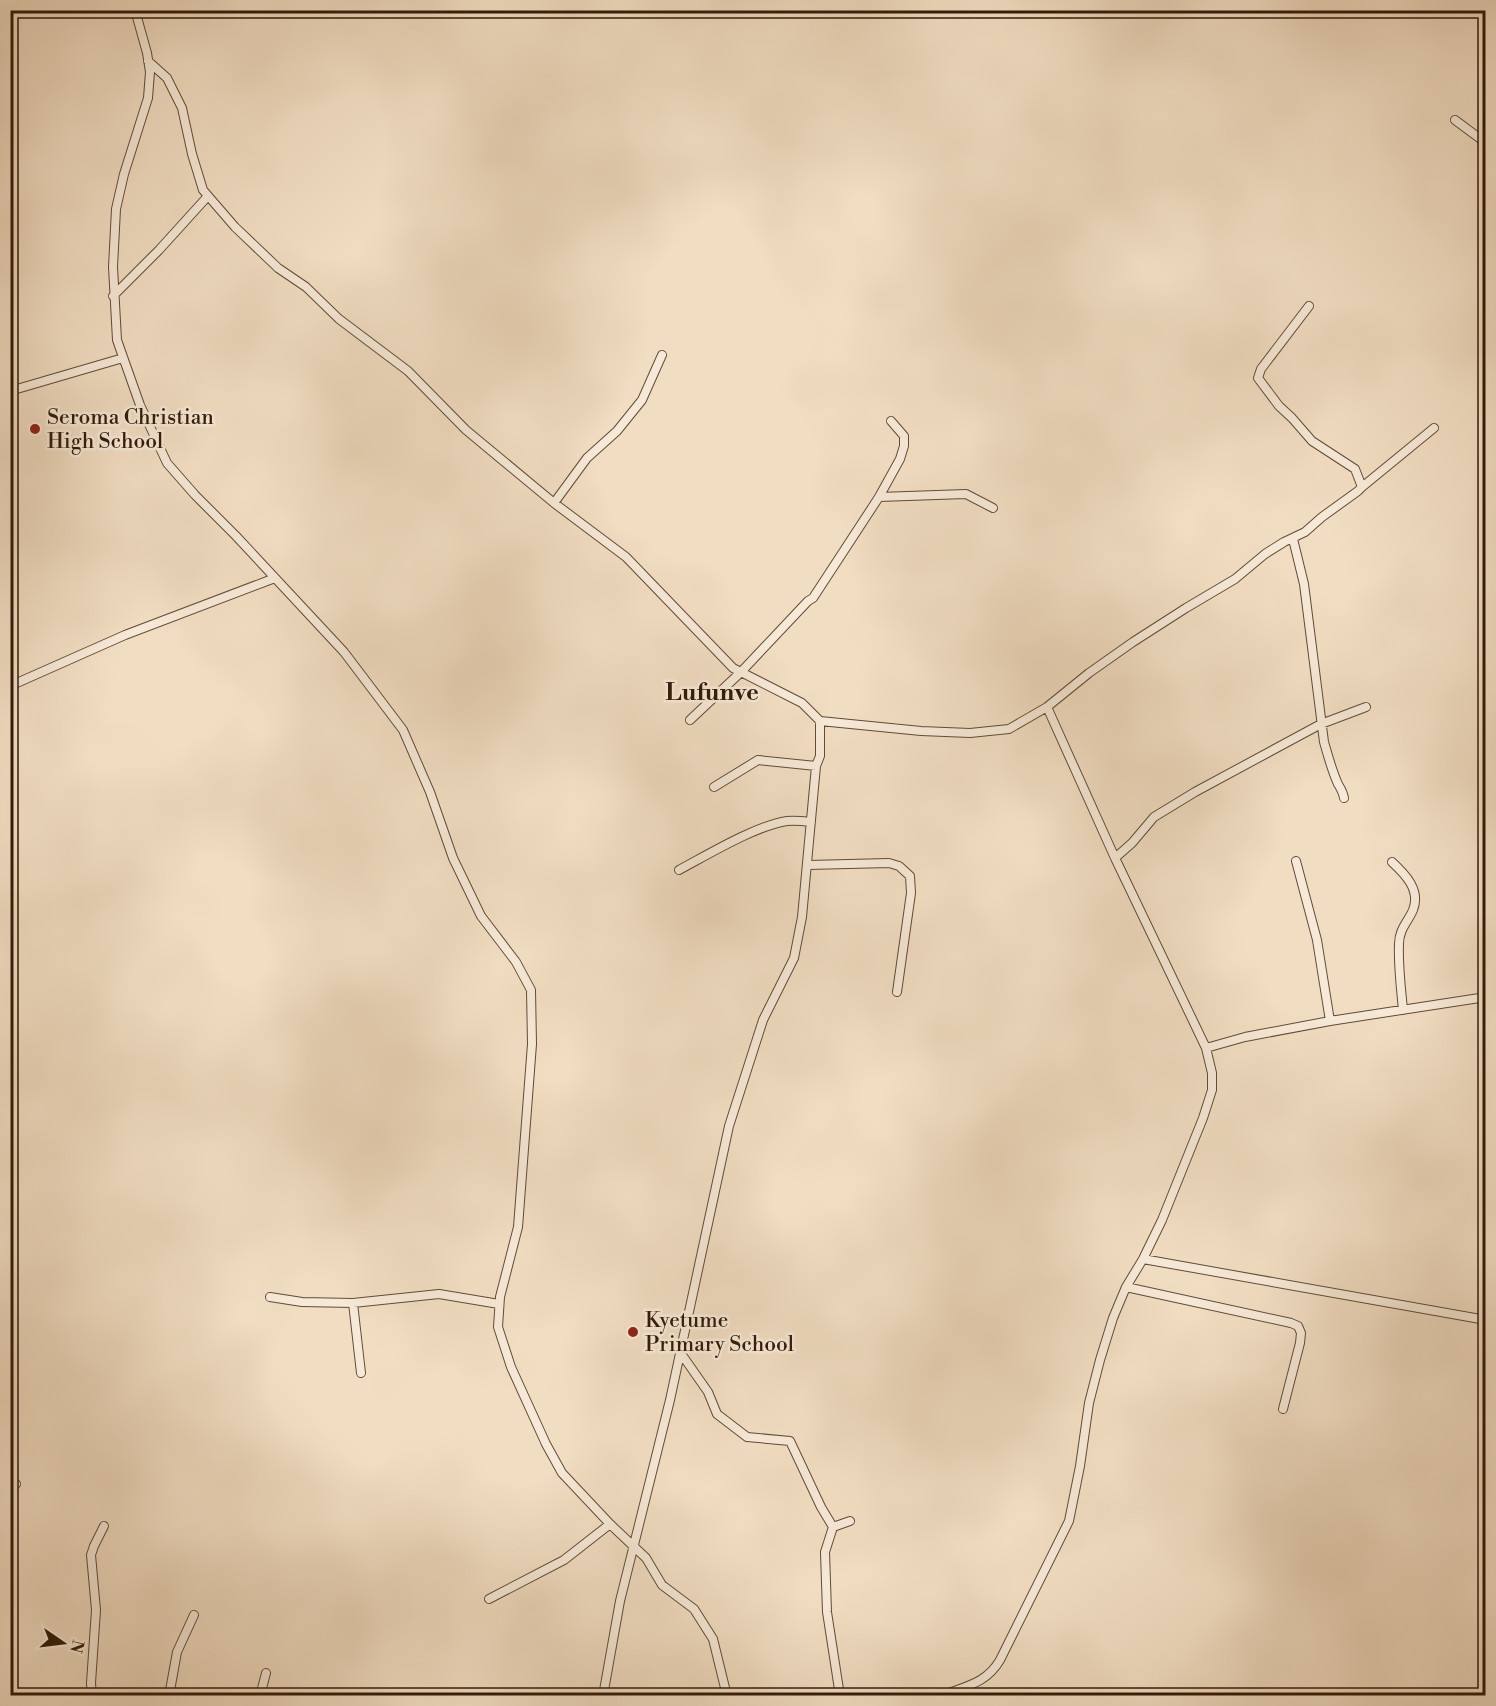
<svg xmlns="http://www.w3.org/2000/svg" width="1496" height="1706" font-family="'Libre Bodoni',serif">
  <style>
    .lines { fill: none; stroke-linecap: round; stroke-linejoin: round }
    .minor-casing { stroke: #624b36; stroke-width: 10 }
    .minor { stroke: #f6e9d7; stroke-width: 8 }
    .poi-dot { fill: #8f2418; stroke: #f6e9d7; stroke-width: 2 }
    .labels { text-anchor: middle; stroke-width: 5; stroke-linejoin: round; paint-order: stroke }
    .poi-label { font-size: 21px; fill: #321a08; stroke: #f6e9d7; text-anchor: start }
    .quarter-label { font-size: 24px; font-weight: bold; fill: #321a08; stroke: #f6e9d7 }
  </style>
  <rect width="100%" height="100%" fill="#f1ddc2"/>
  <filter id="stains"><feTurbulence type="fractalNoise" baseFrequency=".00333" numOctaves="4"/><feColorMatrix values="0 0 0 0 .2 0 0 0 0 .09 0 0 0 0 .02 0 0 0 .5 -.17"/></filter>
  <radialGradient id="worn" r=".72"><stop offset=".6" stop-color="#630" stop-opacity="0"/><stop offset="1" stop-color="#630" stop-opacity=".3"/></radialGradient>
  <g class="lines">
    <defs>
      <path id="minor" d="M135,10L147,53L150,72L148,98L124,174L116,209L113,267L117,340L140,405L167,463L195,495L236,536L344,652L403,730L430,792L453,858L481,916L516,962L531,990L532,1044L518,1227L500,1297L498,1327L511,1367L546,1444L562,1473L610,1524L646,1558L662,1585L694,1609L713,1639L727,1696
        M148,61L167,78L182,108L192,154L203,190L235,227L278,268L306,287L339,319L408,371L466,430L554,503L626,557L733,668L802,703L820,721V756L816,766L802,917L794,958L763,1020L729,1126L670,1400L620,1601L603,1696
        M1455,120L1486,143
        M113,296L159,250L208,196
        M10,391L123,358
        M1362,487L1434,428
        M879,497L966,494L993,508
        M554,503L587,458L617,431L642,400L662,355
        M1293,539L1304,584L1324,742C1328,756 1332,771 1338,784C1341,789 1343,792 1344,798
        M10,686L125,635L275,578
        M690,720L741,672L808,601L813,598L879,497L900,459L904,446V436L891,421
        M820,721L921,731L970,733L1009,729L1047,707L1089,673L1133,642L1186,608L1235,579L1265,554L1284,542L1305,532L1322,517L1358,491L1362,487L1355,469L1312,441L1292,418L1279,406L1258,378L1261,369L1309,306
        M714,787L758,760L816,766
        M1115,858L1132,843L1154,817L1195,792L1321,724L1366,707
        M1296,861L1317,940L1330,1021
        M1392,862C1405,874 1421,890 1413,910C1408,922 1399,929 1399,944C1398,965 1401,988 1403,1010
        M808,865L889,863L899,866L910,876L911,893L897,992
        M679,870C709,854 755,826 787,821C795,820 803,821 811,822
        M1206,1048L1245,1037L1330,1021L1486,997
        M1143,1259L1486,1320
        M1126,1287L1291,1323L1298,1326L1301,1333L1300,1343L1283,1409
        M270,1297L302,1302L353,1303L439,1294L499,1304
        M353,1303L361,1373
        M680,1352L708,1392L717,1414L747,1437L790,1441L821,1507L833,1527
        M10,1490L16,1484
        M489,1599L564,1560L610,1524
        M92,1696L91,1683L96,1610L91,1555L94,1546L104,1526
        M169,1696L177,1652L194,1615
        M260,1696L266,1673
        M840,1696L827,1612L825,1552L833,1527L850,1521
        M941,1696C965,1686 986,1684 1000,1660L1069,1521L1080,1466L1089,1403L1100,1360L1113,1318L1126,1287L1143,1259L1162,1220L1203,1118L1212,1090V1073L1206,1048L1115,858L1047,707"/>
    </defs>
    <use href="#minor" class="minor-casing"/>
    <use href="#minor" class="minor"/>
  </g>
  <g class="poi-dot">
    <circle cx="35" cy="429" r="6"/>
    <circle cx="633" cy="1332" r="6"/>
  </g>
  <g class="labels">
    <g class="poi-label">
      <text x="47" y="424">Seroma Christian<tspan x="47" dy="24">High School</tspan></text>
      <text x="645" y="1327">Kyetume<tspan x="645" dy="24">Primary School</tspan></text>
    </g>
    <g class="quarter-label">
      <text x="712" y="700">Lufunve</text>
    </g>
  </g>
  <rect width="1496" height="1706" fill="none" stroke="#f1ddc2" stroke-width="36"/>
  <rect x="12" y="12" width="1472" height="1682" fill="none" stroke="#321a08" stroke-width="3"/>
  <rect x="18" y="18" width="1460" height="1670" fill="none" stroke="#321a08" stroke-width="1.5"/>
  <g transform="translate(63 1643) rotate(104)" stroke="#f6e9d7" stroke-width="4.5" paint-order="stroke">
  <path d="M0-4.5L10 22L0 15L-10 22Z" fill="#321a08"/>
  <text y="-9" font-size="16" font-weight="bold" text-anchor="middle" fill="#321a08">N</text>
  </g>
  <rect width="100%" height="100%" filter="url(#stains)"/>
  <rect width="100%" height="100%" fill="url(#worn)"/>
</svg>
